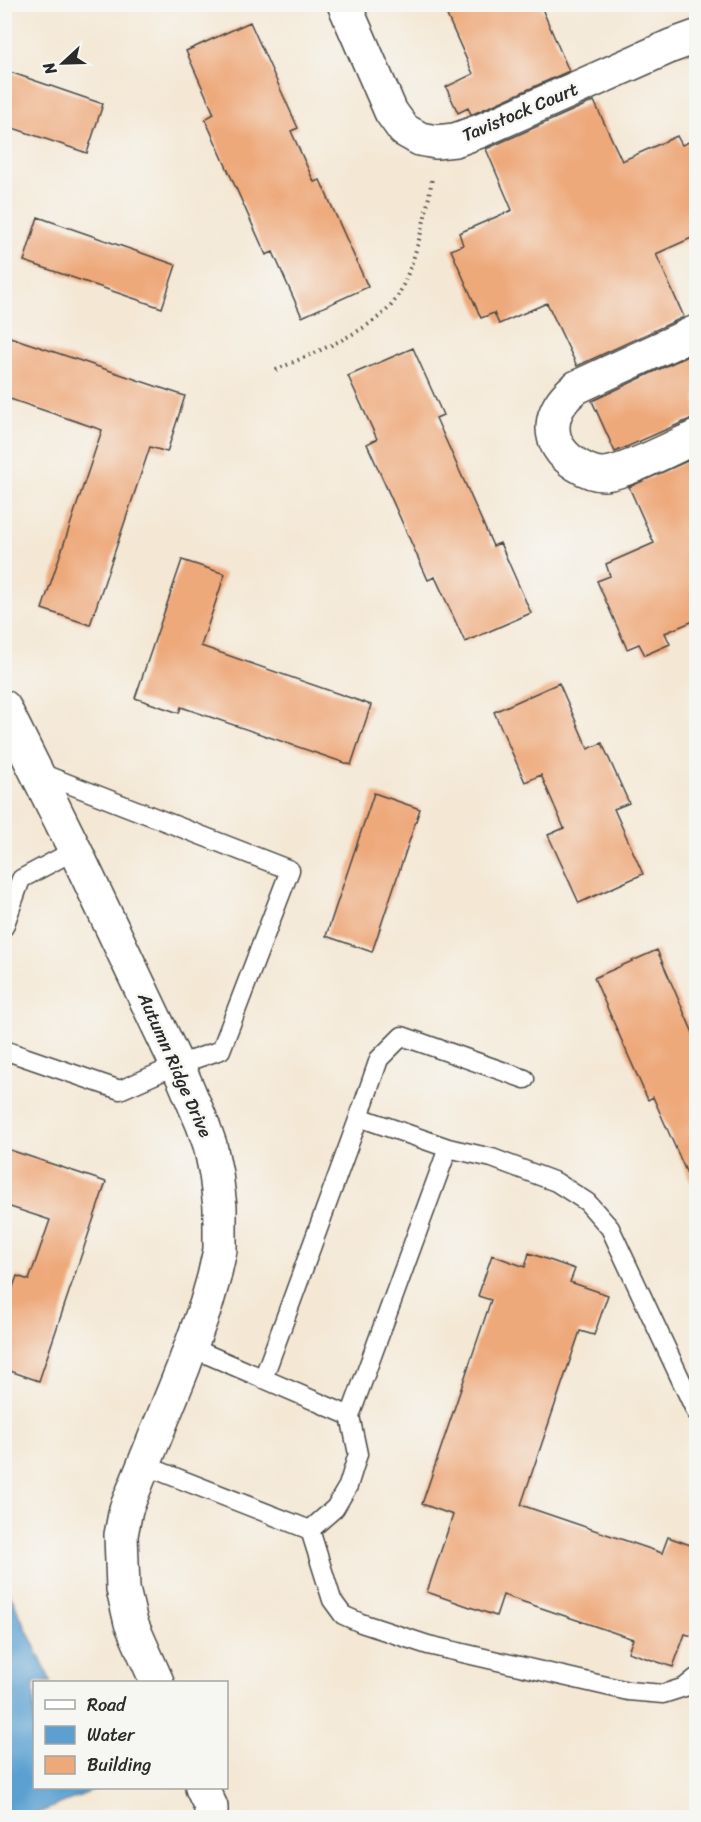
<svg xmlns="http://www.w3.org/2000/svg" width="701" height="1822" font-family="Sriracha,sans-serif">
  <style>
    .water { fill: #5ca0d1; stroke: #44667e; stroke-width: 1.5 }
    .building { fill: #eea97a }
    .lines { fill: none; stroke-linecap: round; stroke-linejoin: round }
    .service-casing { stroke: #494744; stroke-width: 21 }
    .minor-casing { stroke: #494744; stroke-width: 36 }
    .path { stroke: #494744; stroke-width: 4; stroke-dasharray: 1.5 4.5; stroke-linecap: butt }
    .service { stroke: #fff; stroke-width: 18 }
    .minor { stroke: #fff; stroke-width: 33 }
    .labels { text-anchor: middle; stroke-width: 5; stroke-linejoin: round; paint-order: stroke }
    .street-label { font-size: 18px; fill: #2b2b2b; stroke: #f6f6f2 }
  </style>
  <rect width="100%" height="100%" fill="#f6f6f2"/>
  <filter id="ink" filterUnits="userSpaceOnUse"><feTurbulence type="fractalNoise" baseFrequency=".0167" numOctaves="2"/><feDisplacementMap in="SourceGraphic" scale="12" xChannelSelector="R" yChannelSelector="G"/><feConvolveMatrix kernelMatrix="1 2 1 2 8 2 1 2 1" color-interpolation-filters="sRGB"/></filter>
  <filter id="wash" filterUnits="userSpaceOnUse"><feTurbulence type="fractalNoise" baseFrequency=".008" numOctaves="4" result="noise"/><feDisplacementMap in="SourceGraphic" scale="24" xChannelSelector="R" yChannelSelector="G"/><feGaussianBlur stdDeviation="1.35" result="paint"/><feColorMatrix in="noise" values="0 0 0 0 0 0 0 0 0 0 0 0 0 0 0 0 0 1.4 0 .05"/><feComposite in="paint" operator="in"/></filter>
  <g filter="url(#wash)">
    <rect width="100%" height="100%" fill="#f4e8d5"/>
    <path class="water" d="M4,1581L51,1682H34V1788H99L28,1817H5Z"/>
    <g id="blocks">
      <path class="building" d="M442,4H540L569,71L473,114H471L468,108L458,113L446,87L473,74Z
        M250,22L298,128L291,131L314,182L320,180L368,287L302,317L273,252L266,255L205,119L214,114L186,51Z
        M4,70L103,104L87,153L4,125Z
        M594,101L622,161L677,136L682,145L696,139V236L656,254L684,317L577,366L547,303L499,324L494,313L481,318L451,250L463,245L459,233L512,210L486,149Z
        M38,217L176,265L162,308L24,261Z
        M4,335L185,396L167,452L150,447L90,625L42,609L102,430L4,397Z
        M413,348L443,415L436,418L493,546L500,543L531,613L465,642L435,577L428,580L367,444L377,439L348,376Z
        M696,352V418L688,420L615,452L592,401Z
        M696,457V620L665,633L670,644L645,655L639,644L627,649L597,581L610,576L606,564L654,543L629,487Z
        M182,560L225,574L201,646L371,705L351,765L181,707L179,713L135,698Z
        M559,683L588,749L602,743L629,803L614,809L643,874L579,903L548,835L564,828L541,775L525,782L494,712Z
        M374,793L420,809L372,952L326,936Z
        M657,950L696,1040V1194L653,1097L648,1100L594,978Z
        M4,1148L106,1182L39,1381L4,1369V1312L17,1276L29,1280L50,1220L4,1205Z
        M529,1253L575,1269L570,1282L608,1295L594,1335L580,1331L521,1505L662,1553L668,1537L696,1547V1637L685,1634L673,1667L628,1652L633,1639L503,1595L496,1616L427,1592L453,1515L422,1504L491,1300L478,1296L492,1255L525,1267Z"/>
    </g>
  </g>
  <g filter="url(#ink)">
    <use href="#blocks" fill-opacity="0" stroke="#494744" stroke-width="1.5"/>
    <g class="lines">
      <defs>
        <path id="service" d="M4,927L21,879L75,850
          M4,1050L120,1090L177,1065L221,1050L290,870L38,772
          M359,1117L379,1059L402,1036L525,1079
          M448,1148L492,1158L556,1182L587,1202L610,1228L696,1412
          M263,1379L359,1117L448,1148L350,1416
          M144,1465L310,1530L335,1508L348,1486L358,1454L350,1416L190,1347
          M310,1530L332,1600L343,1615L361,1623L428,1645L628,1691L663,1694L685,1687L696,1678"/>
        <path id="minor" d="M344,4L391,112L404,130L420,139L436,142L455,140L480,131L671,46L696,37
          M696,332L577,387C547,409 543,444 577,465C585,470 593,474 603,474C623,474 676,446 696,437
          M4,707L75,850L184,1080L203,1125L210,1145L216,1174L220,1207V1250L214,1277L206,1305L183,1368L126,1509L121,1535L123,1589L131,1623L157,1682
          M202,1788L211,1807V1818"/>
      </defs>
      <use href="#service" class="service-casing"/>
      <use href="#minor" class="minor-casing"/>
      <path class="path" d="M276,370C312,353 358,337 388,309C410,288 429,207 432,176"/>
      <use href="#service" class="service"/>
      <use href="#minor" class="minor"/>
    </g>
  </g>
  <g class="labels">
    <g class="street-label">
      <text transform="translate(520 112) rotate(-23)" y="6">Tavistock Court</text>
      <text transform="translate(175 1065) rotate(66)" y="6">Autumn Ridge Drive</text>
    </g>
  </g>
  <rect width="701" height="1822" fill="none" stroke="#f6f6f2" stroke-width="24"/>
  <rect x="33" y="1681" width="195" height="108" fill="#f6f6f2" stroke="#a5a5a2" stroke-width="1.5"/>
  <rect x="45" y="1700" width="30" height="9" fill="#ffffff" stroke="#a5a5a2" stroke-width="1.5"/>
  <text x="87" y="1711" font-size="18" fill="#2b2b2b">Road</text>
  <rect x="45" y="1726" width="30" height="18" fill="#5ca0d1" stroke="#a5a5a2" stroke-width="1.5"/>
  <text x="87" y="1741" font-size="18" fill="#2b2b2b">Water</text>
  <rect x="45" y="1756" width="30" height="18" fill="#eea97a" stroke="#a5a5a2" stroke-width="1.5"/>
  <text x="87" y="1771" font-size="18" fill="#2b2b2b">Building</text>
  <g transform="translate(63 63) rotate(248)" stroke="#f6f6f2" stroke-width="4.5" paint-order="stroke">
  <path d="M0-4.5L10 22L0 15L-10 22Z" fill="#2b2b2b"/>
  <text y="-9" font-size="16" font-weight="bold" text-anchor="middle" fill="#2b2b2b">N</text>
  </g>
</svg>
